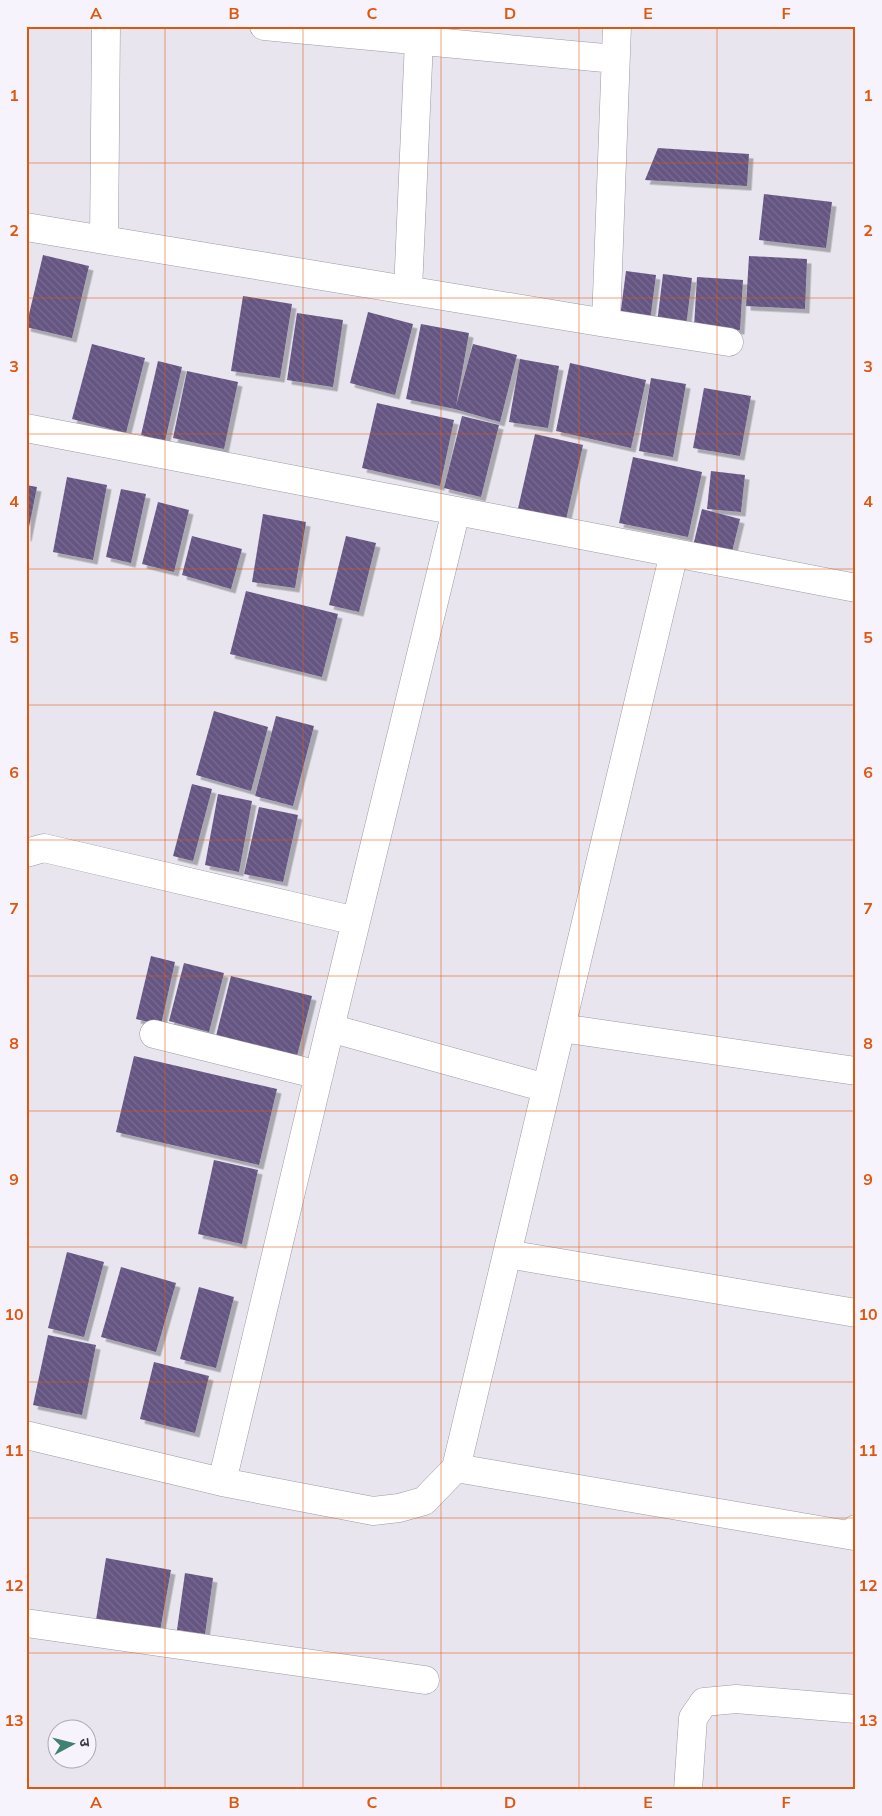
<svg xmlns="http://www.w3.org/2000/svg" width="882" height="1816" font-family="Mulish,'Noto Sans Devanagari',sans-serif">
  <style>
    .building { fill: url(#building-back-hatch); filter: url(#shadow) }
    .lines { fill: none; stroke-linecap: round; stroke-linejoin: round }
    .minor-casing { stroke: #9d9aa3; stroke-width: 29 }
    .minor { stroke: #fff; stroke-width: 28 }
    .grid { fill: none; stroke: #df570e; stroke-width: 1; stroke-opacity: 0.55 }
    .neatline { fill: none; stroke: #df570e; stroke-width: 2 }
    .grid-label { font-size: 16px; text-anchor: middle; font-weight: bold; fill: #df570e }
  </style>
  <defs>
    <pattern id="building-back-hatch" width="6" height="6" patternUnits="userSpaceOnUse" patternTransform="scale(1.25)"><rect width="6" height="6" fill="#655582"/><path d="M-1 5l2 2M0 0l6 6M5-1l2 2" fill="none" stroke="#786b8f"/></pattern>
    <filter id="shadow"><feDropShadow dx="4.5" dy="4.5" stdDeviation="0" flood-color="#0004"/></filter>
  </defs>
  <rect width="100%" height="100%" fill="#e8e5ef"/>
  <path class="building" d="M658,148L749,154L747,186L645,180Z
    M764,194L832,202L826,248L759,240Z
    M43,255L89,266L72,338L26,327Z
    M749,256L807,259L805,309L746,306Z
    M626,271L656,275L650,321L620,317Z
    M663,274L692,278L686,327L657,323Z
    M697,277L743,280L740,330L694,327Z
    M243,296L292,304L280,378L231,371Z
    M368,312L413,324L395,395L350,383Z
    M297,313L343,320L333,387L287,380Z
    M421,324L469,333L456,406L473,344L517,355L500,422L455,409L406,399Z
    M92,344L145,358L126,433L72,419Z
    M520,359L559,366L548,428L509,422Z
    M158,361L182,367L165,441L141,435Z
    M570,363L646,380L631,448L556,431Z
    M187,371L238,382L224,449L173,438Z
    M651,378L686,384L673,457L639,451Z
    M704,388L751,396L740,456L693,448Z
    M377,403L454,420L440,486L362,468Z
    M462,416L499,425L481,497L444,488Z
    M535,434L583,445L565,524L517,513Z
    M633,457L702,472L688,537L619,523Z
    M711,471L745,475L741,512L707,509Z
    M67,477L107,485L93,560L53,552Z
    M26,485L37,487L27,537H26Z
    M121,489L146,494L131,563L106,557Z
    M158,502L189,510L174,572L142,564Z
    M702,509L740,519L731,556L693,546Z
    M263,514L306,522L295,588L252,582Z
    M192,536L242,549L231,589L182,575Z
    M346,536L376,543L359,612L329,605Z
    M246,591L338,614L322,677L230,654Z
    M214,711L268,727L251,791L196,775Z
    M276,716L314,726L293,806L255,796Z
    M192,784L212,789L193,861L173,856Z
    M218,794L252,801L239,872L205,865Z
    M259,807L298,815L283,882L244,874Z
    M151,956L175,962L161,1025L136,1019Z
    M184,963L224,973L209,1032L169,1021Z
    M231,976L312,996L297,1056L216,1036Z
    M134,1056L277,1089L259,1165L116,1132Z
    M214,1160L258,1170L242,1244L198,1234Z
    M67,1252L104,1262L84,1337L48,1328Z
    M121,1267L176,1283L156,1352L101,1337Z
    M199,1287L234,1297L216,1368L180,1359Z
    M48,1335L96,1345L82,1415L33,1405Z
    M154,1362L209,1376L195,1433L140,1419Z
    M106,1558L171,1570L160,1631L96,1620Z
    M185,1573L213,1578L205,1634L177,1630Z"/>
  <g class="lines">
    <defs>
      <path id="minor" d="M264,26L615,59
        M26,227L104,240L106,26
        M104,240L606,323L617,26
        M408,290L419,41
        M606,323L729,342
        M26,428L856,588
        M26,853L44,848L356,921
        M330,1028L546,1088
        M561,1028L856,1071
        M154,1034L319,1075
        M507,1254L856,1313
        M26,1435L222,1482L373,1511L399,1508L424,1501L456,1468L674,553
        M456,1468L854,1536L856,1529
        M222,1482L330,1028L456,511
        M26,1623L425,1680
        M688,1790L693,1718L704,1702L736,1699L856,1709"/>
    </defs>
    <use href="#minor" class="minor-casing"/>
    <use href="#minor" class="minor"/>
  </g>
  <path class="grid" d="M165,26V1790M303,26V1790M441,26V1790M579,26V1790M717,26V1790M26,163H856M26,298H856M26,434H856M26,569H856M26,705H856M26,840H856M26,976H856M26,1111H856M26,1247H856M26,1382H856M26,1518H856M26,1653H856"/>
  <rect width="882" height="1816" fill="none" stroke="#f6f3fd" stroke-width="55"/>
  <g transform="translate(72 1744) rotate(83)"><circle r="24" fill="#f6f3fd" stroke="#aba9b0"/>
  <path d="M0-4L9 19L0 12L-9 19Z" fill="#418170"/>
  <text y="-8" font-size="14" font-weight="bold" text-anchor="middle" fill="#3a393d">उ</text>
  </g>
  <rect x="28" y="28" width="826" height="1760" class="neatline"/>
  <g class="grid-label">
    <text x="96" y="19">A</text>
    <text x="234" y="19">B</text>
    <text x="372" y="19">C</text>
    <text x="510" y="19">D</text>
    <text x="648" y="19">E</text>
    <text x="786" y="19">F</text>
    <text x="14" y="101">1</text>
    <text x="868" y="101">1</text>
    <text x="14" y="236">2</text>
    <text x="868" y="236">2</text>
    <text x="14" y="372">3</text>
    <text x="868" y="372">3</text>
    <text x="14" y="507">4</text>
    <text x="868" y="507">4</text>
    <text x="14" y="643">5</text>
    <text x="868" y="643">5</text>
    <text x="14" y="778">6</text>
    <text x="868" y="778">6</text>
    <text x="14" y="914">7</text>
    <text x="868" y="914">7</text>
    <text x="14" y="1049">8</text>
    <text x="868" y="1049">8</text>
    <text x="14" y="1185">9</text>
    <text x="868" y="1185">9</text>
    <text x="14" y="1320">10</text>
    <text x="868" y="1320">10</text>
    <text x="14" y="1456">11</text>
    <text x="868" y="1456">11</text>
    <text x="14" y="1591">12</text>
    <text x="868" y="1591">12</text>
    <text x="14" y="1726">13</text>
    <text x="868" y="1726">13</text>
    <text x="96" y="1808">A</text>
    <text x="234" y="1808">B</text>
    <text x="372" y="1808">C</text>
    <text x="510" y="1808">D</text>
    <text x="648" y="1808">E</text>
    <text x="786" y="1808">F</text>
  </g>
</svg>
